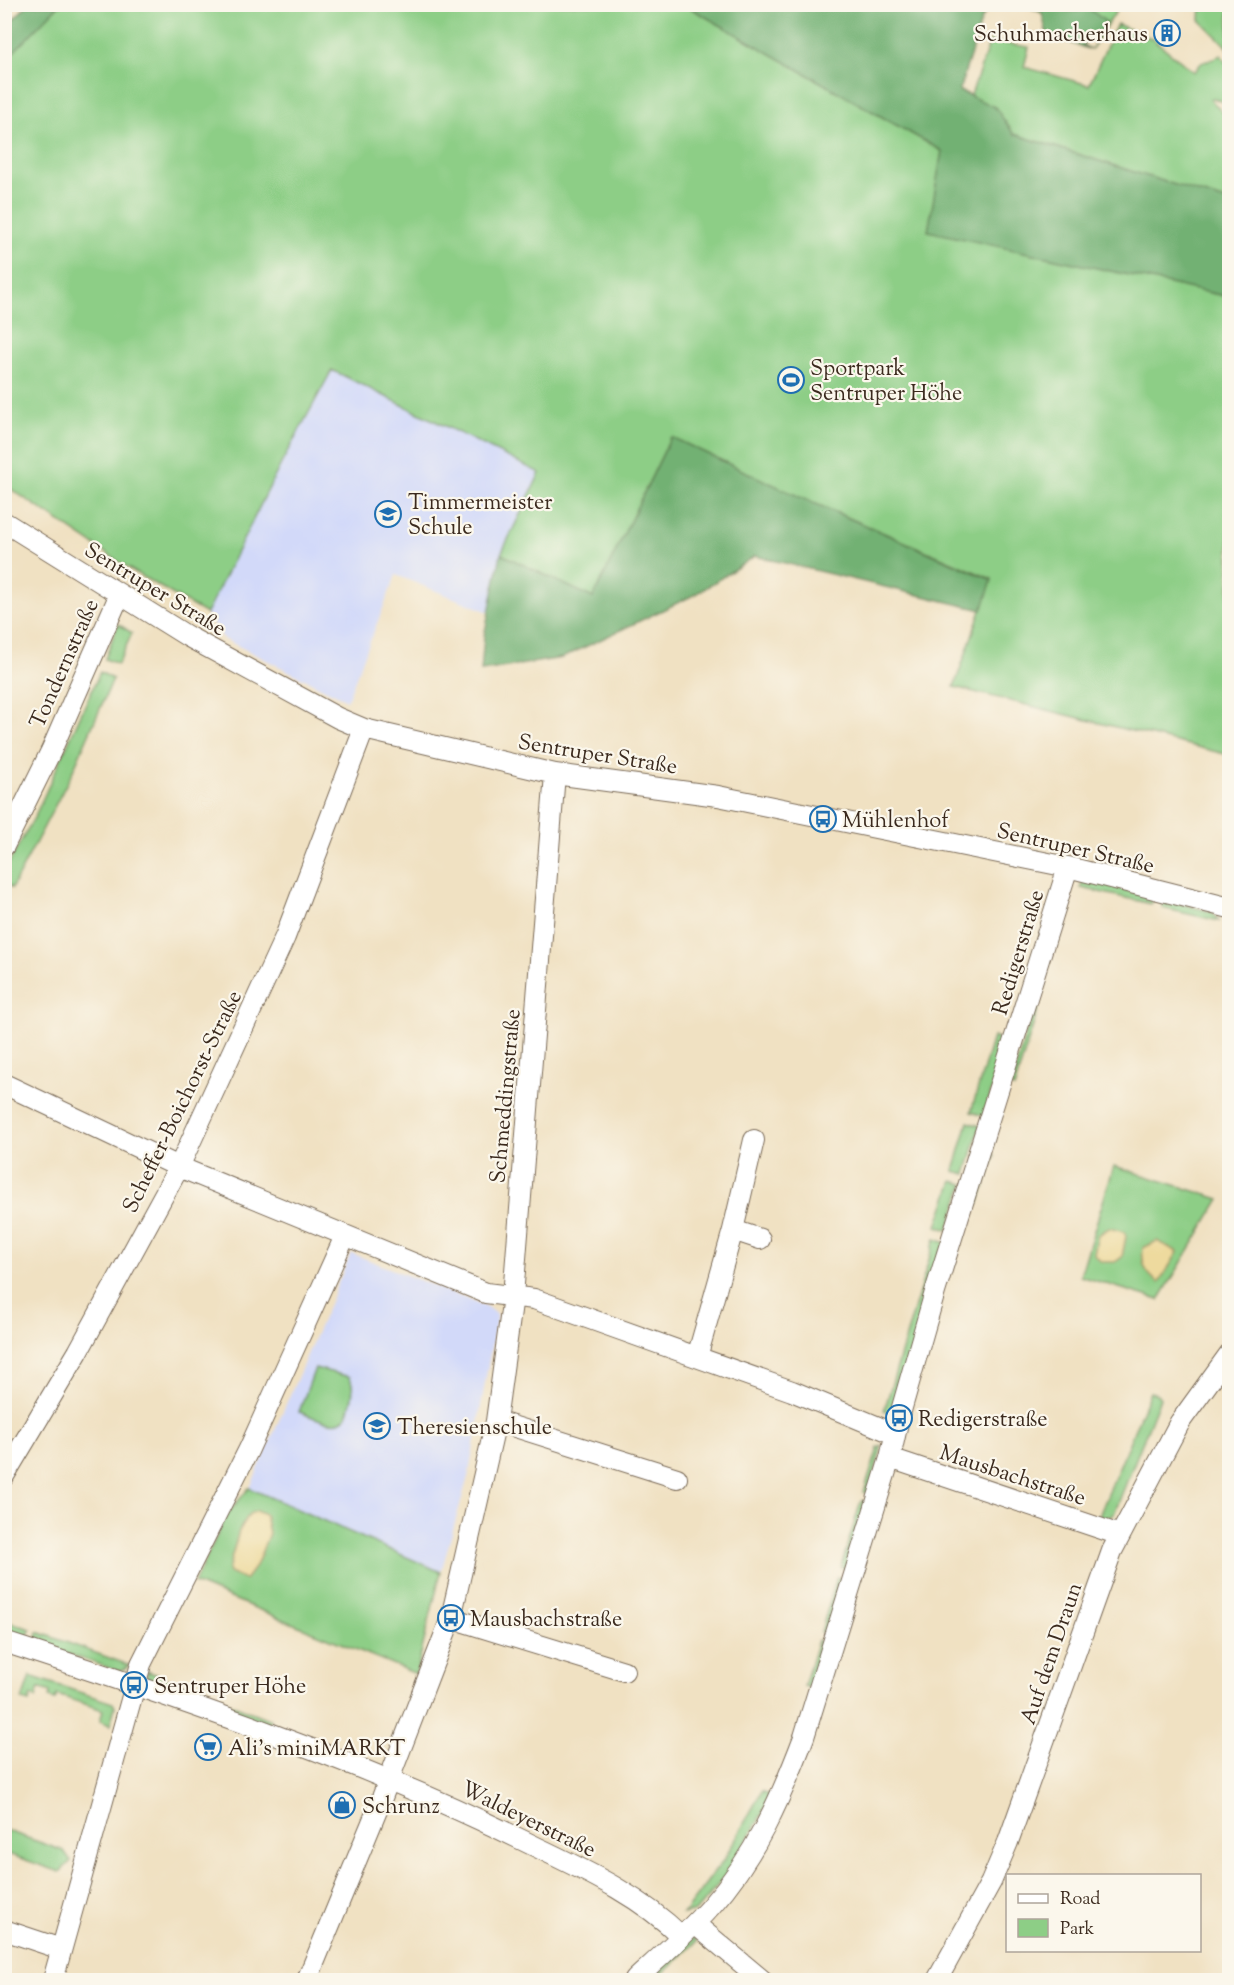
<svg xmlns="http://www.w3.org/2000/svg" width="1234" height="1985" font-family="'Sorts Mill Goudy',serif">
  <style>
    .built { fill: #d2d9f9 }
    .green { fill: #8dce86; stroke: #647c52; stroke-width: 1.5 }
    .forest { fill: #72b173; stroke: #566e48; stroke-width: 1.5 }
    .sand { fill: #eeda9e; stroke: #94825e; stroke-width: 1.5 }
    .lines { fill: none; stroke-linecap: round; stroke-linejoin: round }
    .minor-casing { stroke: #7a6a57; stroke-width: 22 }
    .minor { stroke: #fff; stroke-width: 20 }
    .labels { text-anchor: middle; stroke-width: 4.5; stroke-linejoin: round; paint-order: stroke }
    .poi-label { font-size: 22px; fill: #3b2a1e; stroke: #fbf7ec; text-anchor: start }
    .street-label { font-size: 22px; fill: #3b2a1e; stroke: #fbf7ec }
  </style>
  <rect width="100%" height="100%" fill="#fbf7ec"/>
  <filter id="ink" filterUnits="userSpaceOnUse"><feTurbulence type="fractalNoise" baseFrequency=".0167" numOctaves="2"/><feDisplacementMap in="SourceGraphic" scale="12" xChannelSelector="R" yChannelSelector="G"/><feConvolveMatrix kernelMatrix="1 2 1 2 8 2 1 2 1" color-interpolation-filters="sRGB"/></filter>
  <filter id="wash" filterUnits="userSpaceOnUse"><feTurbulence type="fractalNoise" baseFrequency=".008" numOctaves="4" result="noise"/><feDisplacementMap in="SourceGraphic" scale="24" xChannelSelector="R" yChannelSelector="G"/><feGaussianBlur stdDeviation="1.35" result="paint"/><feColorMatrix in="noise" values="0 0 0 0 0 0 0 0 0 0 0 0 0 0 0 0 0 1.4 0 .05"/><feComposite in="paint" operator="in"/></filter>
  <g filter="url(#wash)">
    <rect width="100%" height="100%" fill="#f0e1c2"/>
    <path class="built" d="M331,370L540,473L501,554L489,612L396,575L347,700L224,639L206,614L281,464Z
      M351,1253L487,1307L497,1315L469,1473L441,1572L250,1488Z"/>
    <path class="green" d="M1116,4L1117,10L1091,50L1106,23L1084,5Z
      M59,5H685L942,151L929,231L1229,297V755L954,687L992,579L802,498L671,437L593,598L501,554L540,473L332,370L281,464L206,614L133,571L5,485L4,61Z
      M1201,5H1229V49L1200,20Z
      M1117,24L1153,39L1194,72L1201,63L1221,55L1229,67V105L1214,98L1210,99L1229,119V202L1014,134L959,91L971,95L990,41L1029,47L1024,67L1089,85Z
      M118,624L132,633L118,664L105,659Z
      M100,672L113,679L71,775L12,888L5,884V870L35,816Z
      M1092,880L1152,898V904L1081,888L1082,883Z
      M1163,899L1212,912L1219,921L1162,908Z
      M1034,1005L1039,1006L1014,1088L1010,1087Z
      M993,1037L1006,1041L984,1116L971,1112Z
      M968,1122L980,1126L966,1174L954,1171Z
      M989,1153L995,1155L979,1203L974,1202Z
      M1114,1166L1220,1199L1159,1300L1080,1276Z
      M953,1181L964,1184L948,1230L937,1226Z
      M935,1239L946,1243L895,1414L884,1411Z
      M315,1368L350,1377C354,1388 353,1395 350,1406C345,1435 317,1418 299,1412Z
      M1150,1392L1157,1394L1160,1398L1114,1514L1106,1518L1099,1516Z
      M882,1446L869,1494L864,1492L878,1448Z
      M249,1488L441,1572L416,1674L194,1583L228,1513Z
      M861,1501L867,1502L846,1568L841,1567Z
      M837,1577L843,1579L827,1634L821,1632Z
      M5,1621L31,1629L25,1640L5,1633Z
      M38,1632L129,1665L124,1670L118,1671L36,1643Z
      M818,1640L824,1642L810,1688L804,1686Z
      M147,1671L271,1720L269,1725L153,1683L147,1678Z
      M30,1676L113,1703L115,1707L110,1725L100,1721L103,1710L57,1695L55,1700L49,1698L50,1692L39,1688L36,1698L31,1696L29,1702L22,1700Z
      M762,1791L772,1796L732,1868L696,1911L683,1914L725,1858Z
      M5,1830L64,1851L71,1861L60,1872L5,1853Z
      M693,1937L697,1941L656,1980L652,1977Z"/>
    <path class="forest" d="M27,5H59L5,61V28Z
      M685,5H991L982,18L959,91L995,107L1014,134L1229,202V297L928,231L942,151Z
      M1025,5H1067V11H1079L1080,5H1084L1106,22L1096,38L1086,35L1083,45L1091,50L1047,35L1042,13Z
      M671,437L802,498L992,580L982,610L755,556L696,594L562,658L481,671L484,636L501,554L593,598Z"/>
    <path class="sand" d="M1109,1228L1124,1232L1126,1236L1122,1257L1115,1262H1101L1094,1254L1098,1235Z
      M1157,1241L1178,1252L1159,1283C1145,1273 1141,1264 1143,1248Z
      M256,1511L265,1515L269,1533L257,1564L245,1580L229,1573L228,1570L239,1531L249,1514Z"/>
  </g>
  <g filter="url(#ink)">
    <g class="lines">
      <defs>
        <path id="minor" d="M4,522L187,636L338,718L364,729L555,774L718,796L1068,867L1230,908
          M4,846L51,751L119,596
          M4,1084L179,1167L486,1293L534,1299L792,1391L895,1434
          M733,1230L760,1239
          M697,1357L733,1230L754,1140
          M496,1421L677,1478
          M890,1458L1120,1535
          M4,1476L78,1352L179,1167L285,937L364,729
          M451,1618L624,1671
          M4,1642C180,1699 357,1759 522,1840C579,1868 636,1892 681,1936
          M695,1924L762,1980
          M4,1930L61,1949
          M53,1980L141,1664L249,1449L345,1236
          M307,1980L378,1808L451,1618L496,1421L513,1296L555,774
          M635,1980C661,1956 688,1932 711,1906C755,1857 781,1798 804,1737L890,1458L899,1418L935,1292L1068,867
          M937,1980L991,1882L1008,1842L1112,1551L1180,1422L1230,1353"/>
      </defs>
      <use href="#minor" class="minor-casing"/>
      <use href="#minor" class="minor"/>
    </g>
  </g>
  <defs>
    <symbol id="building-ring" viewBox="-11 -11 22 22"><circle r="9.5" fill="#fbf7ec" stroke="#1f6fb2" stroke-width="1.5"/><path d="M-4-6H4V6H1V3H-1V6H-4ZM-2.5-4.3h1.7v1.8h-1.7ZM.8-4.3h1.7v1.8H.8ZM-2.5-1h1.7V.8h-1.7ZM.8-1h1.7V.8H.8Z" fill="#1f6fb2"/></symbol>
    <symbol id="stadium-ring" viewBox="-11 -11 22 22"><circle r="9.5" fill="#fbf7ec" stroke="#1f6fb2" stroke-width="1.5"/><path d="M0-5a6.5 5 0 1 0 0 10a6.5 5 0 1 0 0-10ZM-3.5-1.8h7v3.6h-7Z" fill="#1f6fb2"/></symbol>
    <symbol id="university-ring" viewBox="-11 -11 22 22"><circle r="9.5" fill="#fbf7ec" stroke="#1f6fb2" stroke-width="1.5"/><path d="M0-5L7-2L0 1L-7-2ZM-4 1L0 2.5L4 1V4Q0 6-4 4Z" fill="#1f6fb2"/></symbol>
    <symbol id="bus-ring" viewBox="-11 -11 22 22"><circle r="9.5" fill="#fbf7ec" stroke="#1f6fb2" stroke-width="1.5"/><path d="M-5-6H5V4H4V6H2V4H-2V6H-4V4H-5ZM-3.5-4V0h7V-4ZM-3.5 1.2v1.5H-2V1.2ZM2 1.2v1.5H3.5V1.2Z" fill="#1f6fb2"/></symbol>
    <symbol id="school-ring" viewBox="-11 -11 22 22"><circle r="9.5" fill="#fbf7ec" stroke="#1f6fb2" stroke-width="1.5"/><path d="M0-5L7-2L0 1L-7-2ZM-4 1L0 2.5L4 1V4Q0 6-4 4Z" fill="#1f6fb2"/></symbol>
    <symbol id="supermarket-ring" viewBox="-11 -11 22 22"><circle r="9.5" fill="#fbf7ec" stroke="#1f6fb2" stroke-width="1.5"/><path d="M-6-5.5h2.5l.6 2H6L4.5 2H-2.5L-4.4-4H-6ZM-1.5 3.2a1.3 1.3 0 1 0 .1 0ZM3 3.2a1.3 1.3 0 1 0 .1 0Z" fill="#1f6fb2"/></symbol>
    <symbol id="shop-ring" viewBox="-11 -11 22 22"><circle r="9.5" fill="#fbf7ec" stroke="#1f6fb2" stroke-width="1.5"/><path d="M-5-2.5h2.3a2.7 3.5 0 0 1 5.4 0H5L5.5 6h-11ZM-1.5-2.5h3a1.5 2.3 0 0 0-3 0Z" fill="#1f6fb2"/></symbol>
  </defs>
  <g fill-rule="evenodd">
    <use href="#building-ring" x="1152" y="18" width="30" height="30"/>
    <use href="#stadium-ring" x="776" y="365" width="30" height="30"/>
    <use href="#university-ring" x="373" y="499" width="30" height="30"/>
    <use href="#bus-ring" x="808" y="804" width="30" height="30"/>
    <use href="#bus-ring" x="884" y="1403" width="30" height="30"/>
    <use href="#school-ring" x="362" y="1411" width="30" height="30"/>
    <use href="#bus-ring" x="436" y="1603" width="30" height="30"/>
    <use href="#bus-ring" x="119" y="1670" width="30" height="30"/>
    <use href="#supermarket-ring" x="193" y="1732" width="30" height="30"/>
    <use href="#shop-ring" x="327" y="1790" width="30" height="30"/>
  </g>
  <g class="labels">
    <g class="poi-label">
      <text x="1148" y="41" text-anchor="end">Schuhmacherhaus</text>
      <text x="810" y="375">Sportpark<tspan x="810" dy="25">Sentruper Höhe</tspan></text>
      <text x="408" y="509">Timmermeister<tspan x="408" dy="25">Schule</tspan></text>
      <text x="842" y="827">Mühlenhof</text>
      <text x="918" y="1426">Redigerstraße</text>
      <text x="397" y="1434">Theresienschule</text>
      <text x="470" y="1626">Mausbachstraße</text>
      <text x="154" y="1693">Sentruper Höhe</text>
      <text x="228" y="1755">Ali's miniMARKT</text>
      <text x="362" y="1813">Schrunz</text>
    </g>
    <g class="street-label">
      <text transform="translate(156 588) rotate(31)" y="8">Sentruper Straße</text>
      <text transform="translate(63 663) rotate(-66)" y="8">Tondernstraße</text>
      <text transform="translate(598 753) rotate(9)" y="8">Sentruper Straße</text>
      <text transform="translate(1076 847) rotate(13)" y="8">Sentruper Straße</text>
      <text transform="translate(1017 952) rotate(-73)" y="8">Redigerstraße</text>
      <text transform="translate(504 1096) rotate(-85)" y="8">Schmeddingstraße</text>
      <text transform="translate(181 1101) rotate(-64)" y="8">Scheffer-Boichorst-Straße</text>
      <text transform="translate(1013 1474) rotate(18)" y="8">Mausbachstraße</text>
      <text transform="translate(1050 1653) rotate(-71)" y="8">Auf dem Draun</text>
      <text transform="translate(529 1818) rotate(26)" y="8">Waldeyerstraße</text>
    </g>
  </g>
  <rect width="1234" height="1985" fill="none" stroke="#fbf7ec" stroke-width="24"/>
  <rect x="1006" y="1874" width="195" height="78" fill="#fbf7ec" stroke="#aea59a" stroke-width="1.5"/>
  <rect x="1018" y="1894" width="30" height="9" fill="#ffffff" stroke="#aea59a" stroke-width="1.5"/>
  <text x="1060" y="1904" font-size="18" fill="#3b2a1e">Road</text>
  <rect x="1018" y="1919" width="30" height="18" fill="#8dce86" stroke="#aea59a" stroke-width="1.5"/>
  <text x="1060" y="1934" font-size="18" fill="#3b2a1e">Park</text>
</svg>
